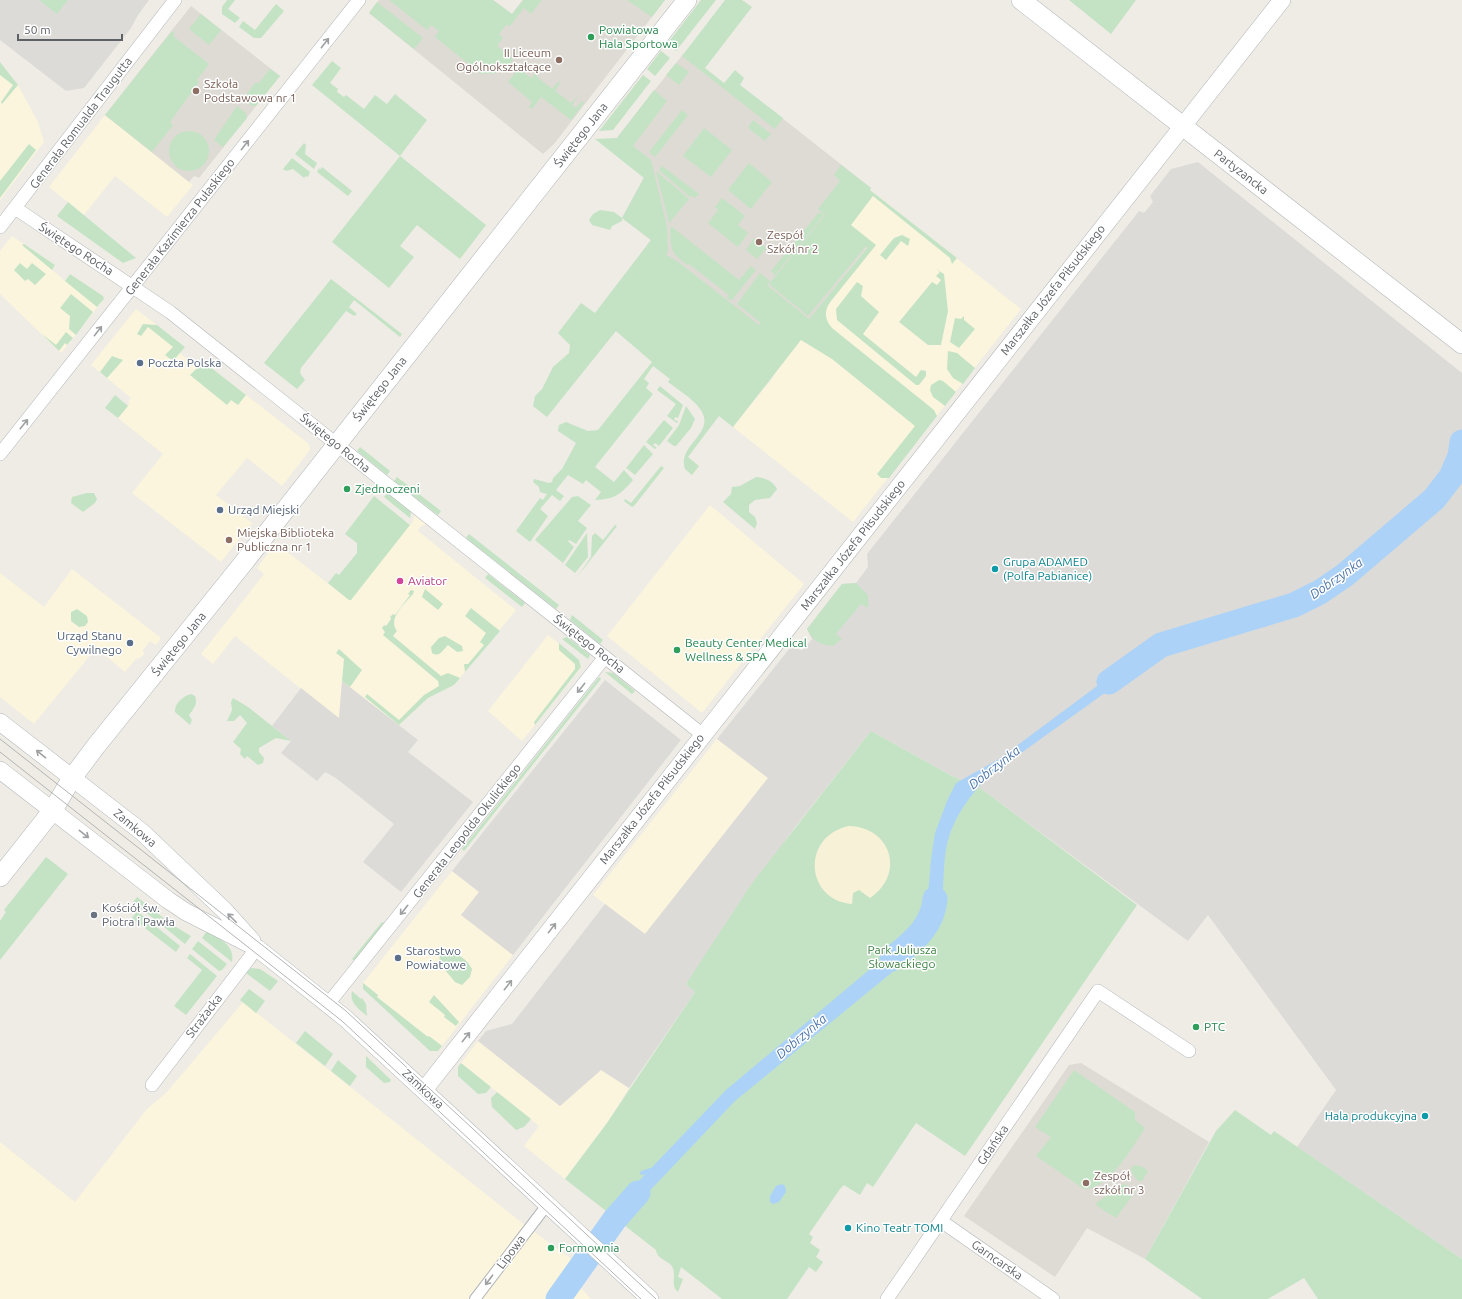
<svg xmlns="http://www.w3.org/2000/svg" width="1462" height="1299" font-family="Ubuntu,sans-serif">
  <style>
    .commercial { fill: #fbf5dd }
    .industrial { fill: #dddbd7 }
    .education { fill: #dddbd3 }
    .green { fill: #c4e3c5 }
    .sand { fill: #f7f1d7 }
    .water { fill: #acd3f7 }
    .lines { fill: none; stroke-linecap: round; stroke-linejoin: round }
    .stream { stroke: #acd3f7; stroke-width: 4 }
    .river { stroke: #acd3f7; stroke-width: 25 }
    .pedestrian-casing { stroke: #b2b5b9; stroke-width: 12 }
    .minor-casing { stroke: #b2b5b9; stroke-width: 14 }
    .tertiary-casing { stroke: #b2b5b9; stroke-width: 18 }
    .secondary-casing { stroke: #b1b4b8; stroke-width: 20 }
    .pedestrian { stroke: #fff; stroke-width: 10 }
    .minor { stroke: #fff; stroke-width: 13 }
    .tertiary { stroke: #fff; stroke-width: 17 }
    .secondary { stroke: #fff; stroke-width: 19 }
    .tram { stroke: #b3b4b4; stroke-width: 1 }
    .oneway { stroke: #9ea0a2 }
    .leisure-dot { fill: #2e9e5b; stroke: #fff; stroke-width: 1.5 }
    .education-dot { fill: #8d6e63; stroke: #fff; stroke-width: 1.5 }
    .service-dot { fill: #5c6f8a; stroke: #fff; stroke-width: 1.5 }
    .culture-dot { fill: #0f9aa8; stroke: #fff; stroke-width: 1.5 }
    .hotel-dot { fill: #d1479c; stroke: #fff; stroke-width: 1.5 }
    .worship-dot { fill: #6b7280; stroke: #fff; stroke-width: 1.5 }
    .labels { text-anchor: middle; stroke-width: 3; stroke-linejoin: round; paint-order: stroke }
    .leisure-label { font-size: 12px; fill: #27864d; stroke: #fff; text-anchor: start }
    .education-label { font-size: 12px; fill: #785e54; stroke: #fff; text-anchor: start }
    .street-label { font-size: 12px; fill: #5d6064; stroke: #fff }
    .service-label { font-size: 12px; fill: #4e5e75; stroke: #fff; text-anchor: start }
    .culture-label { font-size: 12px; fill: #0d838f; stroke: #fff; text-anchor: start }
    .hotel-label { font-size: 12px; fill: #b23c85; stroke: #fff; text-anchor: start }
    .worship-label { font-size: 12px; fill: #5b616d; stroke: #fff; text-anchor: start }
    .park-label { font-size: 12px; fill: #3e8244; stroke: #fff }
    .water-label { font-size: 13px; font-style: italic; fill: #4a73a7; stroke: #fff }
  </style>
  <rect width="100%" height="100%" fill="#eeece5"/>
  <path class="commercial" d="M0,65L18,85L38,122L44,142L0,200Z
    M105,115L193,185L167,217L115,176L84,215L49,187Z
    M869,189L1021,309L853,522L733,427L772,379L844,223Z
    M12,236L55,265L52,270L65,281L70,274L103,296L104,299L61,353L0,294V251Z
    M136,309L185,347L180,353L198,367L209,366L309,444L310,450L282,486L247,458L216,495L252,523L221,562L132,493L163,454L118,418L130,403L128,402L131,398L91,365Z
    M710,505L804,584L702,713L607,636Z
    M414,515L426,524L420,527L418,531L516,610L454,685L428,698L399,725L342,681L339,719L235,636L213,664L201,654L264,574L257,568L276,543L349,600L406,521L410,525L413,521Z
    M72,569L161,638L156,645L150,641L143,650L144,654L140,658L136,659L125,672L96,648L34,724L0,697V573L44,607Z
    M548,635L579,660L581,668L522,741L488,711Z
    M717,739L768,778L645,934L593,895Z
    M452,871L479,892L461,915L513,955L442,1046L429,1036L428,1037L377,997L378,995L363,983Z
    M243,1002L521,1222L573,1260L579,1286L591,1299H0V1142L75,1202L147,1109L167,1092Z
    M478,1041L560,1106L601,1070L629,1088L607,1123L565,1179L524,1146L539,1126L461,1063Z"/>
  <path class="industrial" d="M0,0H149L138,15L131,28L84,88L66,91L0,40Z
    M1198,162L1462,373V1259L1297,1147L1336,1090L1208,915L1188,941L980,788L952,776L871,731L792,831L686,984L695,992L629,1088L601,1070L560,1106L478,1041L486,1031L512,1024L605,904L645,934L768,778L717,739L790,648L803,650L812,639L807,629L842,584L856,583L868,567L867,554L1139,211L1144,213L1153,202L1150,196L1171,169Z
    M605,680L681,740L513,955L461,915L479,892L452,871Z
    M342,681L418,740L408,752L473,802L401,892L363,862L394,824L336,778L325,772L317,781L281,753L291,741L272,726L301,688L339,718Z"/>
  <path class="education" d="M379,0H493L512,14L523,0H665L554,144L543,154L369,13Z
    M191,6L280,76L199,178L194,176L189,182L105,115Z
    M684,53L729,89L740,85L871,188L844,223L870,244L776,361L733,427L595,314L651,240L622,218L644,177L608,149Z
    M1081,1063L1209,1142L1145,1259L1087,1228L1055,1277L964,1216L1069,1065Z"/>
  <path class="green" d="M39,0H68L57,14Z
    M227,0H235L228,9L240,18L235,23L222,14V7Z
    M389,0H493L512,14L523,0H542L531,14L524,8L510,26L506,25L499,34L503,38L497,46L512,58L519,50L511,62L531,78L541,67L536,76L552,89L559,81L560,83L555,91L571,103L578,96L572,105L576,108L582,101L584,103L571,120L541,97L532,109L529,107L532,102L508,82L515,73L503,63L496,73L481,74L435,37L439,31L431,25L427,30Z
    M627,0H665L652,17Z
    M701,0H716L676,51L667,44Z
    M725,0H742L752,7L705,68L724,83L735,70L744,78L740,85L783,118L775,129L682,56Z
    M1069,0H1136L1111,34Z
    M377,2L423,38L414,49L369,13Z
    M276,4L284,11L261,38H254L239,27L243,21L255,30Z
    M201,14L221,30L209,45L189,29Z
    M172,31L175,34L173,36L209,64L197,80L199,82L170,122L173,125L152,152L105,115Z
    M661,51L670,58L655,76L647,69Z
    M332,61L341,68L330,83L338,89L337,92L344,97L346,95L364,109L375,95L387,104L395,94L427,120L400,156L486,225L460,259L417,225L400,246L414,257L389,288L332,242L400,156L312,85Z
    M0,62L18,85L2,104L1,102L13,85L0,75Z
    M676,63L689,72L679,85L666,75Z
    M270,69L280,76L256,106H252L243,99L256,82L258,84Z
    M643,75L651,81L613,130L599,131Z
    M654,90L667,101L633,146L651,160L667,227L668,251L666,255L677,261L759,325L761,323L737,304L760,273L770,281L767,285L809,319L867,248L866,246L808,316L769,284L825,215L818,209L840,181L834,175L841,165L871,188L870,190L957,258L952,264L950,258L873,196L851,225L876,245L831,301C824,310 824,319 832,328L934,410L937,416L889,478H881L877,474L915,426L832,359L801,340L733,427L719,416L688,457L699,466L692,475L685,469C676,442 724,432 695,403C687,395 677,389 668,382L670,379L653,366L644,379L649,383L646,388L653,394L595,467L614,482L624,470L633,480C620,495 615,499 595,500L601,492L586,480L583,484L568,475L556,490L564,496L560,501L552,495L540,509L548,516L530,542L516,531L540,498L543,500L547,494L540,492L539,487L533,482L534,479L549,483L552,482L553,478L562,469L576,443L558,431L559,425L566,422L588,431L598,430L652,362L616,331L547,417L533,406L535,396L542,389L553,367L569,353L570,345L558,333L581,303L595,313L651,240L622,218V221L612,226L610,230L592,225L589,220L593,214L600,210L614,212L622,218L644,178L595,139L617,138Z
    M237,106L246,113L247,118L223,147L214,140Z
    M682,110L688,115L655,157L649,152Z
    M753,120L771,134L765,141L748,128Z
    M704,128L732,150L711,177L683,156Z
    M169 151a20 20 0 1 1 40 0a20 20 0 1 1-40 0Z
    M304,143L306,145L305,154L317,163L314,169L295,154Z
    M29,144L36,150L0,198V181Z
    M292,158L310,172L308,177L306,176L304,178L293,169L286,171L283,169Z
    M749,163L772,182L751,209L728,190Z
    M662,166L699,194L695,198L692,196L690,197L659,170Z
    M322,167L352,191L348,196L317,172L319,168L320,170Z
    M656,171L689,199L669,223Z
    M722,198L745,216L738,225L748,233L738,247L708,223L718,210L715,207Z
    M68,202L136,258L123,263L57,216Z
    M819,212L824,215L775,275L771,271Z
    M672,227L739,280L751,266L756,270L731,301L727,297L729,295L689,264L687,265C670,252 671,250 670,229Z
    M902,235L910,239L908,246L901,241L886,260L880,255L894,238Z
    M754,238L766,248L757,259L746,250Z
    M24,244L55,265L52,270L22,245Z
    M20,263L27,269L32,263L46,274L35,285L28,279L25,281L14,270Z
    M935,268L944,274L948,311L941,345H928L899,322L932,282L937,285L941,280L936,276L940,272Z
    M70,274L103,296L104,299L97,307L65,281Z
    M331,279L402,334L400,337L354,300L349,307L357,314L354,316L346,311L301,368L300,373L305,380L297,389L264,363Z
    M857,282L863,286L861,296L879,312L863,334L916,377L921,370L926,371V376L919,385H916L837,320L836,309Z
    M71,294L93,312L76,335L69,329L70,316L60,308Z
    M964,316V320L975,329L959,348L950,342L955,318L961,319Z
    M143,324L157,325L185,347L173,361L165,355L173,347L148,327L141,336L137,334Z
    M66,332L73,338L67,345L65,343L59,351L42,334L56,345Z
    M948,351L957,353L975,368L963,384L953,378L947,369Z
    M112,356L123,360L107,378L100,372Z
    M209,366L246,395L238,405L231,400L227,405L190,375L198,367Z
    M939,380L943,381L956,392L945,406L933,397L930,390L931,385Z
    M660,386L683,405L678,418L675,417L674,420L678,421L677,423L667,416L676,404L657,390Z
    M115,395L128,406L118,418L105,408Z
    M686,406L695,419L691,428L676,446H674L667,441L679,425Z
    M664,420L673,428L659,446L655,443L653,445L657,448L655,449L646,442Z
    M644,445L653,454L635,475L626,468Z
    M360,447L390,471L387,475L357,451Z
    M661,466L664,468L634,506L632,507L624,501L625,499L631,503Z
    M397,477L441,511L438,515L394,481Z
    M756,477C766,478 773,481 777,489L770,498L755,500L749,505V512L755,517L757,523L755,529L723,502L731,494L732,487L740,486Z
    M87,493H94L97,499L95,503L83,512L71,503L72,497Z
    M387,493L411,512L410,518L384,497Z
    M374,496L410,525L351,600H349L328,583L336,573L339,575L357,553V543L345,534Z
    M578,496L591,505L578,521L587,528L576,544L569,540L568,541L574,547L563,563L535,540L572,497Z
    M615,525L617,526L577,577L591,557L592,536L595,533L603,540Z
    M587,533L588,557L575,573L565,565Z
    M469,534L559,605L556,609L466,538Z
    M488,574L525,603L522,607L485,578Z
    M856,583L868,595V608L861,604L836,634L842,639L833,646C819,645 813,641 807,629L842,584Z
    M425,589L443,604L438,610L422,597Z
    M411,590L414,591L413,594C405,604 387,618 397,631L393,636L441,676L448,673L460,678L454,685L428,698L399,725L365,697L367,694L399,720L424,695L439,686L438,681L383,635L385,632L382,628L384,625L386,626L391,619L390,617L393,614L395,615L410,595L408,594Z
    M471,608L500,631L465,672L464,664H468L484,645L480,642L486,633L465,616Z
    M77,609L87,616L88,622L85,626L79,627L71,621V612Z
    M572,615L603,640L600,644L570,620Z
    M445,636L462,646L463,651L457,652L448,645C443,650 439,658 432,653L431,647L439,638Z
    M567,637L589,654L590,655L588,659L562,639Z
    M559,643L579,660L581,667L535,725L534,722L575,669V664L559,650Z
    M339,649L362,670L350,687L342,681L344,659L336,653Z
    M605,672L613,673L635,691L632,694Z
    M599,677L601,679L464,851L462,849Z
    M191,694L195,696C198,704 194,708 189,715L192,720L190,725L175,712C174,704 183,696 191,694Z
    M233,698L248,707L291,741L276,738L259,748V752L264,758L263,763L258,765L247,756L245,759L240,754L241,749L233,742L247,723L240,715L234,721H227L232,710L231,702Z
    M871,731L952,776L980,788L1137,905L965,1156L916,1123L873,1187L867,1183L860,1195L844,1185L840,1189L809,1234L813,1237L810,1243L820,1250L816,1257L823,1262L816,1272L809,1267L787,1299H722L681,1267L678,1277L683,1279L678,1292C669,1284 678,1274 671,1265C665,1259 657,1259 656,1250L565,1179L607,1123L695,992L686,984L752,883Z
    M46,857L68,874L0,960V921L6,912L4,910Z
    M137,897L171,924L191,936L185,944L133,902Z
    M137,911L180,946L176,952L132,918Z
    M382,922L384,923L355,961L352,959Z
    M207,931C220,939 235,945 232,962L202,938Z
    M198,941L227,964L222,970L219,971L192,949Z
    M447,950C456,952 468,960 472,969L470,977L462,985L455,982L439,963L440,955Z
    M190,954L217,976L186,1015L174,1006L202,970L187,958Z
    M251,968L260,969L278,981L270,991L246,973Z
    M363,983L378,995L377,997L428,1037L429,1036L442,1046L438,1051H430L363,989Z
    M249,989L265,1001L256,1013L240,1000Z
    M352,991L361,999L362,998L366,1004L367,1016C359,1009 349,1003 352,991Z
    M434,995L459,1022L456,1026L444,1017L445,1015L429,1002Z
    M305,1031L333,1054L325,1066L296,1043Z
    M366,1056L391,1080L390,1082L384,1083L366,1067Z
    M338,1060L357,1076L350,1086L331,1071Z
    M461,1063L491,1087L486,1093L478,1094L458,1076V1067Z
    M1074,1070L1135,1112V1120L1145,1128C1133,1147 1108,1190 1084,1189L1036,1156L1051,1137L1035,1127Z
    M497,1092L531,1119L524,1127L516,1130L492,1107L491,1098Z
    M1235,1110L1271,1135L1274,1131L1462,1259V1299H1318L1304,1278L1268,1299H1202L1145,1259L1216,1131Z
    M1135,1165L1143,1167L1148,1171L1142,1181H1138L1132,1173L1131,1168Z
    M1118,1184L1127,1185L1135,1192L1116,1218L1097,1206L1096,1203L1109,1194Z"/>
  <path class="sand" d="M849,826C891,827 906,874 870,898L859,890L853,893L852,904C805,900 801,836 849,826Z"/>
  <path class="water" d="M1132,660L1141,667L989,776C971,794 955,815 948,840C944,855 944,872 943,888C941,905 938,920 931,936L917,926L924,911L928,895L931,859L935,833L947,801L956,783L999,759Z
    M913,933L926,942L912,956L735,1101L640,1201L624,1225L608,1213L726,1090Z
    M782,1184L785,1186L786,1192L779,1202L773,1204L770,1202V1196L776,1186Z
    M573,1270L580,1275L563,1299H553Z"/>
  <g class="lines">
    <path class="stream" d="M642,1173L651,1170"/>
    <path class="river" d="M1109,682L1161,645L1294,605L1320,592L1345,575L1434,499L1451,477L1460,456L1462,442
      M892,959C911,943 933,927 935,899
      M558,1299L615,1219L638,1193"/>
    <defs>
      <path id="pedestrian" d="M475,1299L547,1205"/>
      <path id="minor" d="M15,208L170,312L703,735
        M0,227L175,0
        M0,454L359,0
        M328,1004L605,657
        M152,1085L257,948
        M941,1221L1053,1299
        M887,1299L1098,991L1189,1051"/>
      <path id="tertiary" d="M0,722L142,832L224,910L252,941
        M0,770L168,900L186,912L257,948L345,1018L650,1299
        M424,1090L1282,0"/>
      <path id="secondary" d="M1021,0L1462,344
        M0,877L53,810L72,778L96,746L241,566L687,0"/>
    </defs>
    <use href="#pedestrian" class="pedestrian-casing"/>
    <use href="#minor" class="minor-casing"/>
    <use href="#tertiary" class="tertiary-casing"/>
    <use href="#secondary" class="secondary-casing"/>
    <use href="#pedestrian" class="pedestrian"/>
    <use href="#minor" class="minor"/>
    <use href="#tertiary" class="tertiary"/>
    <use href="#secondary" class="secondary"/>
    <path class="tram" d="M0,739L346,1011L656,1299
      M0,752L342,1021L641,1299"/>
  </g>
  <defs><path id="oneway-shaft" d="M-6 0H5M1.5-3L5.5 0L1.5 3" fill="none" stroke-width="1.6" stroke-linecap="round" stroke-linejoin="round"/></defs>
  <g class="oneway">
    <use href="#oneway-shaft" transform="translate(325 43) rotate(-52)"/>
    <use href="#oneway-shaft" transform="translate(245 145) rotate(-52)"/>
    <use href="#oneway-shaft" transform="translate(98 331) rotate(-52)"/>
    <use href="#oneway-shaft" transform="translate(24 424) rotate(-51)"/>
    <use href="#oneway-shaft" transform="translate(581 688) rotate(129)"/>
    <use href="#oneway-shaft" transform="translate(41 754) rotate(-141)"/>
    <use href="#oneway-shaft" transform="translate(84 834) rotate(38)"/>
    <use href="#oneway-shaft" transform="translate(404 910) rotate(129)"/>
    <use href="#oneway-shaft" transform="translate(232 918) rotate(-135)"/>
    <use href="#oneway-shaft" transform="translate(552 928) rotate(-52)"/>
    <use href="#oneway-shaft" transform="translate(508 985) rotate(-52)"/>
    <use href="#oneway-shaft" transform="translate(466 1037) rotate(-51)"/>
    <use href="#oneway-shaft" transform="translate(489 1280) rotate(127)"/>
  </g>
  <g class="leisure-dot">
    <circle cx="591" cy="37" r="4"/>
    <circle cx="347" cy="489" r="4"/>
    <circle cx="677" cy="650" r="4"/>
    <circle cx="1196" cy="1027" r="4"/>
    <circle cx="551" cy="1248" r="4"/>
  </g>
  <g class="education-dot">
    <circle cx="559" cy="60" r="4"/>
    <circle cx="196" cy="91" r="4"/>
    <circle cx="759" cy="242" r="4"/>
    <circle cx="229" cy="540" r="4"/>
    <circle cx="1086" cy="1183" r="4"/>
  </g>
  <g class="service-dot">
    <circle cx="140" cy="363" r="4"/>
    <circle cx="220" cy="510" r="4"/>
    <circle cx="130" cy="643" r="4"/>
    <circle cx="398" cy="958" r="4"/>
  </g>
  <g class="culture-dot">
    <circle cx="995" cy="569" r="4"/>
    <circle cx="1425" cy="1116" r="4"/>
    <circle cx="848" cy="1228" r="4"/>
  </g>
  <circle class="hotel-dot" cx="400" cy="581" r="4"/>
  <circle class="worship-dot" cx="94" cy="915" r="4"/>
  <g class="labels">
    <g class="leisure-label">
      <text x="599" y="34">Powiatowa<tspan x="599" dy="14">Hala Sportowa</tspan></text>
      <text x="355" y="493">Zjednoczeni</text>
      <text x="685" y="647">Beauty Center Medical<tspan x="685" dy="14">Wellness &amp; SPA</tspan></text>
      <text x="1204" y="1031">PTC</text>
      <text x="559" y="1252">Formownia</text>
    </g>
    <g class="education-label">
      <text x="551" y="57" text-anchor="end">II Liceum<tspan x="551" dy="14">Ogólnokształcące</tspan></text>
      <text x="204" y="88">Szkoła<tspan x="204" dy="14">Podstawowa nr 1</tspan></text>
      <text x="767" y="239">Zespół<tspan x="767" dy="14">Szkół nr 2</tspan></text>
      <text x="237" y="537">Miejska Biblioteka<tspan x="237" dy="14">Publiczna nr 1</tspan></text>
      <text x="1094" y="1180">Zespół<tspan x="1094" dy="14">szkół nr 3</tspan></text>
    </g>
    <g class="street-label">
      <text transform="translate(81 123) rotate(-53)" y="4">Generała Romualda Traugutta</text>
      <text transform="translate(581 135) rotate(-52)" y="4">Świętego Jana</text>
      <text transform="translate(1241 172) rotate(38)" y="4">Partyzancka</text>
      <text transform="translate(180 227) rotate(-52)" y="4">Generała Kazimierza Pułaskiego</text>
      <text transform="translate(76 249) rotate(33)" y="4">Świętego Rocha</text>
      <text transform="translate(1053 290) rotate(-52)" y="4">Marszałka Józefa Piłsudskiego</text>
      <text transform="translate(380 389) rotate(-52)" y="4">Świętego Jana</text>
      <text transform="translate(335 443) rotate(39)" y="4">Świętego Rocha</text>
      <text transform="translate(853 545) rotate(-52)" y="4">Marszałka Józefa Piłsudskiego</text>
      <text transform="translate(179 644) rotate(-51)" y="4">Świętego Jana</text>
      <text transform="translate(589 644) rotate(38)" y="4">Świętego Rocha</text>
      <text transform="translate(652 799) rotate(-52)" y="4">Marszałka Józefa Piłsudskiego</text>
      <text transform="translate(135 828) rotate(40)" y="4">Zamkowa</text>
      <text transform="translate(467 831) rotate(-52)" y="4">Generała Leopolda Okulickiego</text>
      <text transform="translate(204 1016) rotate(-53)" y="4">Strażacka</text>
      <text transform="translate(423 1089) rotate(43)" y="4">Zamkowa</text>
      <text transform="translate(993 1145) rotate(-56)" y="4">Gdańska</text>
      <text transform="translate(511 1252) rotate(-53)" y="4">Lipowa</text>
      <text transform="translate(997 1260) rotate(35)" y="4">Garncarska</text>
    </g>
    <g class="service-label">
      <text x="148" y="367">Poczta Polska</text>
      <text x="228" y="514">Urząd Miejski</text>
      <text x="122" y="640" text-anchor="end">Urząd Stanu<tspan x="122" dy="14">Cywilnego</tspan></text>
      <text x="406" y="955">Starostwo<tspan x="406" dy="14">Powiatowe</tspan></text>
    </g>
    <g class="culture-label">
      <text x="1003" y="566">Grupa ADAMED<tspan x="1003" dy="14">(Polfa Pabianice)</tspan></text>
      <text x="1417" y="1120" text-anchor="end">Hala produkcyjna</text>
      <text x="856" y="1232">Kino Teatr TOMI</text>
    </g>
    <g class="hotel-label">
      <text x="408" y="585">Aviator</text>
    </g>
    <g class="worship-label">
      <text x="102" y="912">Kościół św.<tspan x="102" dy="14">Piotra i Pawła</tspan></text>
    </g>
    <g class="park-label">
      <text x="902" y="954">Park Juliusza<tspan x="902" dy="14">Słowackiego</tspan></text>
    </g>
    <g class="water-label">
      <text transform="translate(1336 578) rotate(-35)" y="5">Dobrzynka</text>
      <text transform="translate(994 767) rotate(-38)" y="5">Dobrzynka</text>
      <text transform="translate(801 1036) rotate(-40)" y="5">Dobrzynka</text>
    </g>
  </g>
  <path d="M18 34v6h104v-6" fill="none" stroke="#5d6064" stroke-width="2"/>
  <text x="24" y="34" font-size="12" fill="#5d6064" stroke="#ffffff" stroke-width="3" paint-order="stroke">50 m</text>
</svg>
